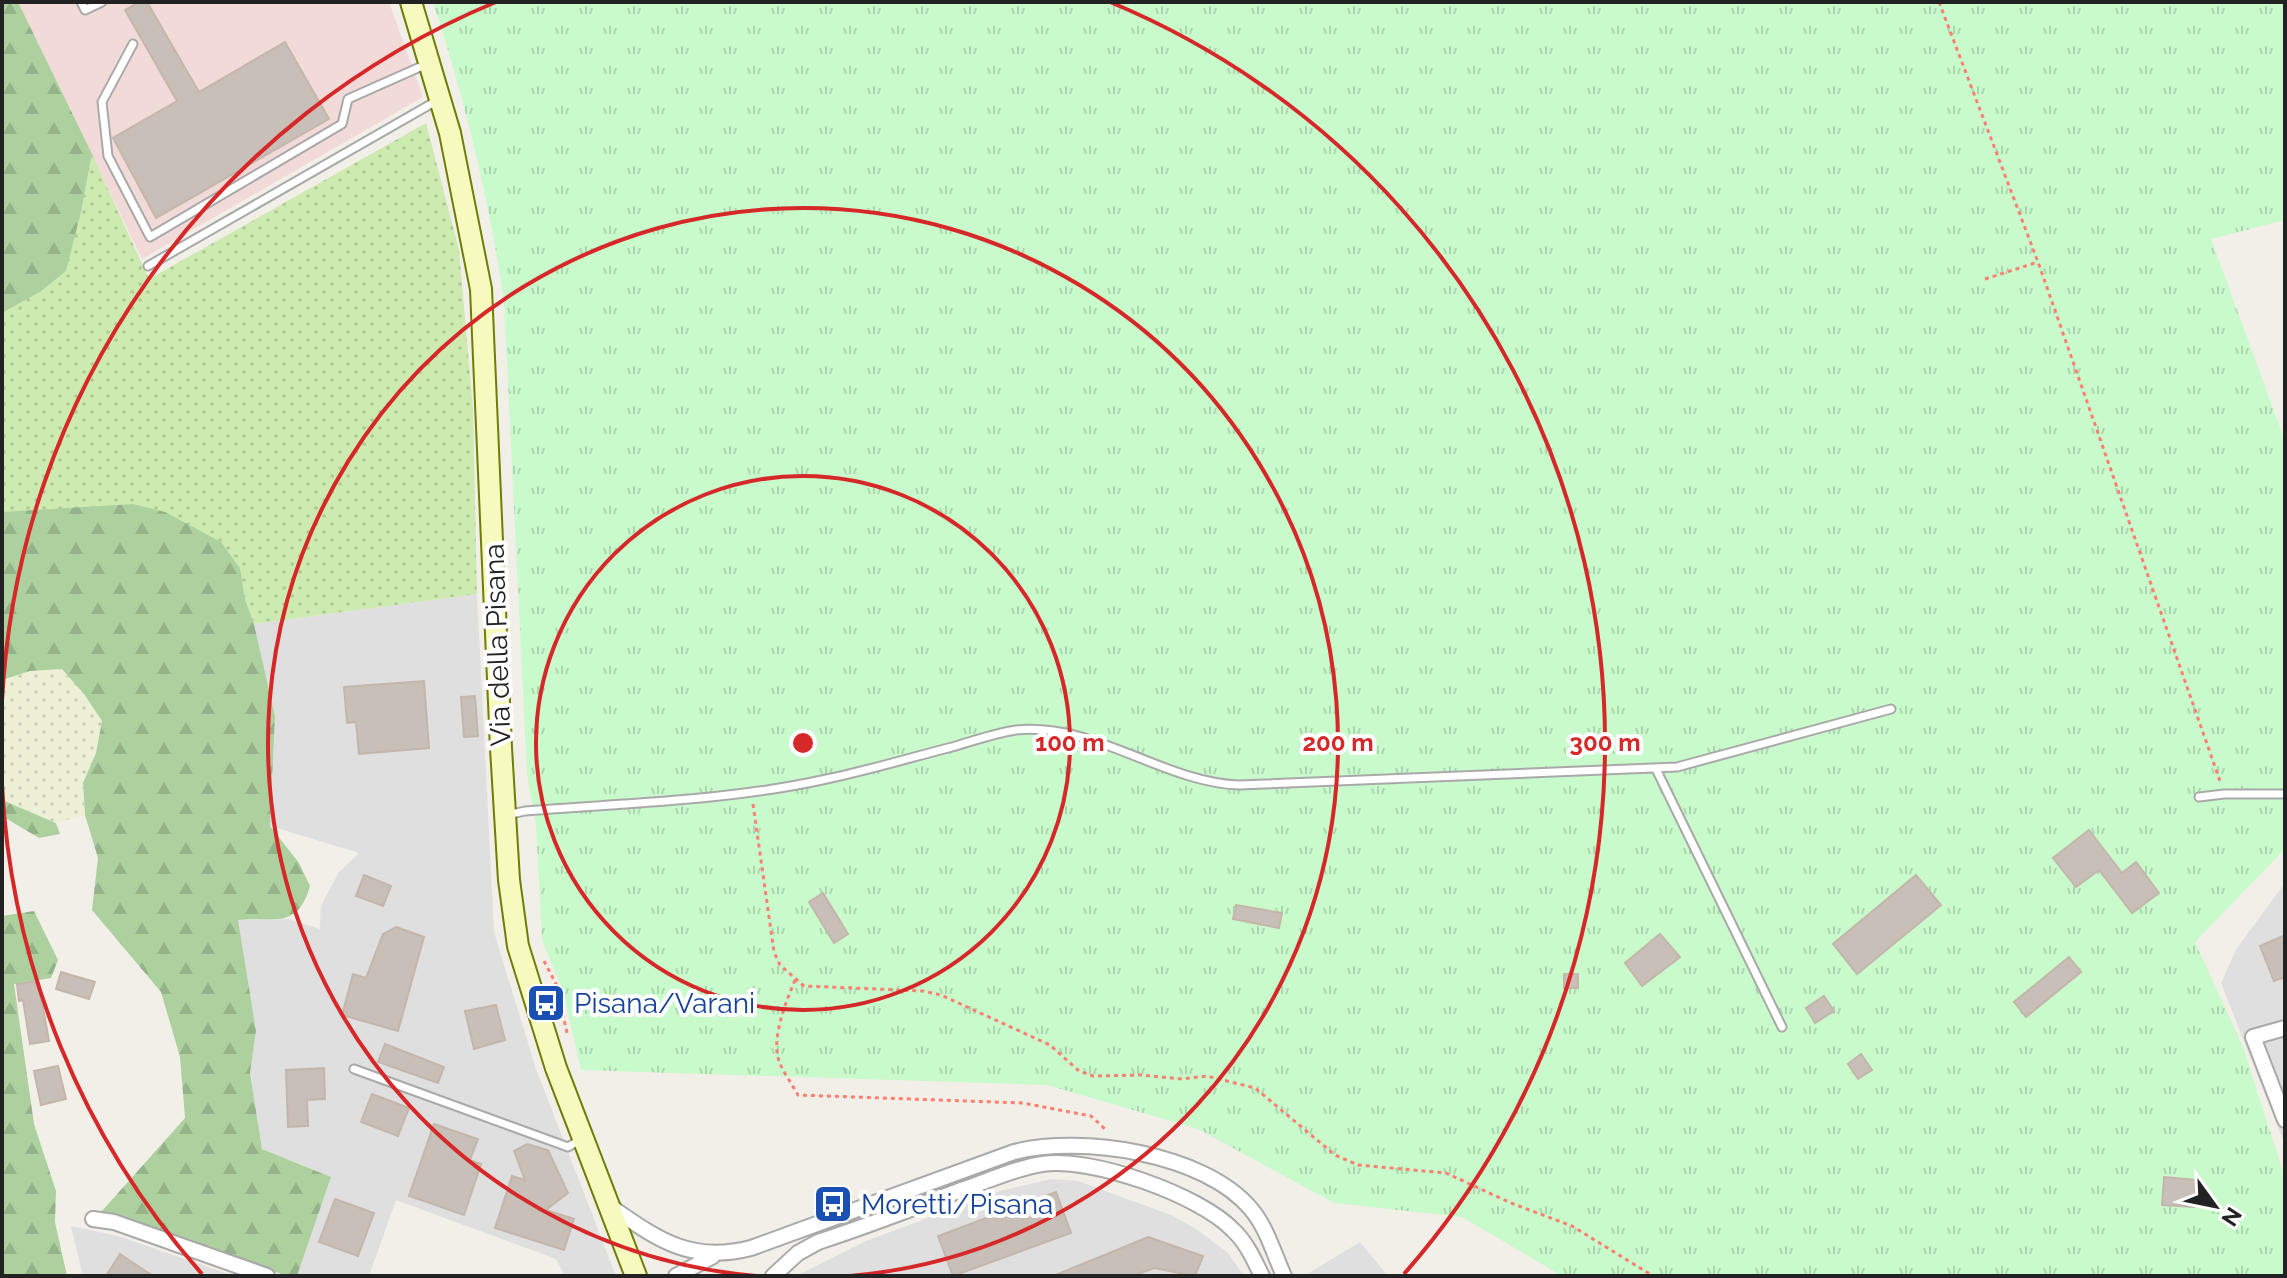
<svg xmlns="http://www.w3.org/2000/svg" width="2287" height="1278" font-family="Raleway,sans-serif">
  <style>
    .residential { fill: #e0dfdf }
    .commercial { fill: #f2dad9 }
    .farmland { fill: url(#farmland-dots) }
    .grass { fill: url(#grass-dots) }
    .forest { fill: url(#forest-firs) }
    .park { fill: url(#park-tufts) }
    .building { fill: #c7bfb8; stroke: #c4b6ab; stroke-width: 2 }
    .lines { fill: none; stroke-linecap: round; stroke-linejoin: round }
    .service-casing { stroke: #a9a9a9; stroke-width: 11 }
    .minor-casing { stroke: #a9a9a9; stroke-width: 18 }
    .secondary-casing { stroke: #707d05; stroke-width: 24 }
    .path { stroke: #fa8072; stroke-width: 3; stroke-dasharray: 4 4; stroke-linecap: butt }
    .service { stroke: #fff; stroke-width: 7 }
    .minor { stroke: #fff; stroke-width: 14 }
    .secondary { stroke: #f7fabf; stroke-width: 20 }
    .ring { fill: none; stroke: #d62828; stroke-width: 4 }
    .labels { text-anchor: middle; stroke-width: 8; stroke-linejoin: round; paint-order: stroke }
    .street-label { font-size: 28px; fill: #222; stroke: #fff }
    .transit-label { font-size: 28px; fill: #164399; stroke: #fff; text-anchor: start }
    .centre { fill: #d62828; stroke: #fff; stroke-width: 4 }
    .ring-label { font-size: 24px; text-anchor: middle; font-weight: bold; fill: #d62828; stroke: #fff; stroke-width: 8; stroke-linejoin: round; paint-order: stroke }
  </style>
  <defs>
    <pattern id="farmland-dots" width="8" height="8" patternUnits="userSpaceOnUse" patternTransform="scale(2)"><rect width="8" height="8" fill="#eef0d5"/><path d="M2 2h.1M6 6h.1" fill="none" stroke="#ccceb7" stroke-width="1.8" stroke-linecap="round"/></pattern>
    <pattern id="grass-dots" width="8" height="8" patternUnits="userSpaceOnUse" patternTransform="scale(2)"><rect width="8" height="8" fill="#cdebb0"/><path d="M2 2h.1M6 6h.1" fill="none" stroke="#b0c997" stroke-width="1.8" stroke-linecap="round"/></pattern>
    <pattern id="forest-firs" width="22" height="20" patternUnits="userSpaceOnUse" patternTransform="scale(2)"><rect width="22" height="20" fill="#add19e"/><path d="M5 1l3.5 6h-7zM16 11l3.5 6h-7z" fill="#95b388"/></pattern>
    <pattern id="park-tufts" width="24" height="20" patternUnits="userSpaceOnUse" patternTransform="scale(2)"><rect width="24" height="20" fill="#c8facc"/><path d="M3 7l-1-3M5 7V3M7 7l1-3M15 17l-1-3M17 17v-4M19 17l1-3" fill="none" stroke="#acd6af"/></pattern>
  </defs>
  <rect width="100%" height="100%" fill="#f2efe9"/>
  <path class="residential" d="M477,594L494,932L536,1069L616,1276H565L556,1259L396,1200L369,1276H297L331,1177L262,1149L250,1073L256,1031L237,920L288,919L320,929L321,906L339,872L359,853L270,826L275,716L254,624Z
    M2285,883V1145L2221,983L2237,948Z
    M1051,1179L1078,1181L1171,1215L1196,1229L1228,1253L1244,1276H796L866,1241L1000,1191Z
    M71,1226L118,1236L234,1276H83Z
    M1360,1242L1388,1276H1304Z"/>
  <path class="commercial" d="M18,2H389L423,97L142,259Z"/>
  <path class="farmland" d="M62,668L84,694L102,721L96,753L83,783L85,815L56,823L2,800V680L30,671Z"/>
  <path class="grass" d="M426,123L459,250L473,409L477,594L254,624L245,599L240,568L221,542L193,529L37,512H2V313L40,292L81,212L92,154L149,279Z"/>
  <path class="forest" d="M2,2H18L92,154L81,212L66,271L40,292L2,313Z
    M133,504L165,512L221,542L240,568L245,599L254,624L275,716L270,826L299,863L310,886C297,931 274,916 238,920L256,1031L250,1073L262,1149L331,1177L297,1276H287L102,1211L185,1118L180,1057L161,992L92,910L98,858L85,815L83,783L96,753L102,721L84,694L62,669L30,671L2,680V512Z
    M2,800L56,823L60,834L39,838L2,816Z
    M34,911L58,960L51,978L14,984L34,1124L56,1191L55,1222L67,1276H2V916Z"/>
  <path class="park" d="M433,2H2285V220L2211,239L2285,441V849L2195,942L2243,1047L2285,1178V1276H1562L1462,1217L1334,1203L1198,1129L1047,1085L581,1070L563,991L542,940L536,824L527,775L504,301C489,199 465,100 433,2Z"/>
  <path class="building" d="M139,2H147L199,92L285,42L329,119L156,218L113,138L177,101L125,10Z
    M424,681L429,748L359,754L356,722L347,723L344,687Z
    M475,696L478,736L464,737L461,697Z
    M2089,830L2122,873L2136,862L2159,893L2132,913L2099,870L2076,887L2053,858Z
    M364,875L391,886L383,906L356,896Z
    M1916,875L1941,905L1857,974L1833,944Z
    M823,893L848,934L834,943L809,902Z
    M1236,905L1282,913L1279,928L1233,919Z
    M396,927L424,937L398,1031L342,1015L353,974L366,978L383,934Z
    M1660,934L1680,957L1642,986L1625,963Z
    M2285,935V977L2274,981L2260,946Z
    M2069,957L2081,972L2026,1017L2014,1002Z
    M61,972L95,982L89,999L56,989Z
    M1564,974H1578V988H1564Z
    M38,981L49,1041L30,1044L23,1000L19,1001L17,984Z
    M1824,996L1834,1011L1815,1023L1806,1008Z
    M496,1005L505,1040L474,1049L465,1011Z
    M385,1044L444,1067L438,1083L378,1062Z
    M1861,1054L1872,1070L1858,1079L1848,1064Z
    M58,1066L66,1099L41,1105L34,1071Z
    M324,1068L325,1099L307,1100L308,1126L288,1127L286,1070Z
    M372,1094L409,1108L398,1136L361,1122Z
    M434,1124L478,1139L470,1160L481,1164L464,1215L409,1196Z
    M527,1144L548,1150L568,1193L546,1210L574,1219L564,1250L495,1228L512,1176L525,1180L514,1151Z
    M2164,1177L2196,1180L2194,1207L2162,1205Z
    M1056,1192L1071,1233L953,1276L938,1236Z
    M335,1199L374,1213L358,1256L319,1242Z
    M1148,1237L1203,1256L1195,1276L1154,1268L1133,1276H1053Z
    M120,1254L153,1276H106Z"/>
  <g class="lines">
    <defs>
      <path id="service" d="M81,2L85,10L102,2
        M133,44L102,102L108,156L150,237L342,124L348,99L429,63
        M148,266L438,100
        M1656,769L1782,1027
        M2199,797L2224,794H2285
        M507,815L525,811C624,803 725,801 822,780C866,771 909,758 952,747C973,741 995,733 1016,730C1095,722 1162,782 1239,785L1677,767L1891,709
        M354,1069L568,1147L580,1140"/>
      <path id="minor" d="M2285,1028L2253,1037L2285,1120
        M608,1205C656,1238 689,1264 751,1248L1014,1152C1082,1135 1204,1153 1251,1209C1267,1228 1274,1254 1284,1276
        M93,1219L114,1222L267,1276
        M676,1276L713,1256
        M773,1276L798,1253L818,1242C867,1226 914,1208 961,1190C988,1181 1015,1168 1042,1164C1090,1156 1200,1195 1233,1230C1247,1243 1254,1260 1262,1276"/>
      <path id="secondary" d="M411,2L450,133L481,289L501,748L509,880L518,946L556,1068L636,1276"/>
    </defs>
    <use href="#service" class="service-casing"/>
    <use href="#minor" class="minor-casing"/>
    <use href="#secondary" class="secondary-casing"/>
    <path class="path" d="M1939,2L2038,262L2220,781
      M1985,279L2038,262
      M753,804L774,952L780,965L804,986L923,991L941,995L1050,1045L1079,1071L1093,1076L1141,1075L1182,1079L1207,1076L1255,1088L1335,1155L1358,1165L1446,1173L1511,1203L1572,1226L1653,1276
      M544,961L556,984L567,1033
      M795,980C786,1002 771,1038 779,1061C783,1072 792,1084 798,1095L1023,1103L1091,1116L1107,1131"/>
    <use href="#service" class="service"/>
    <use href="#minor" class="minor"/>
    <use href="#secondary" class="secondary"/>
  </g>
  <g class="ring">
    <circle cx="803" cy="743" r="267"/>
    <path d="M756 1276A535 535 0 1 1 850 1276"/>
    <path d="M202 1274A802 802 0 0 1 2 785M2 701A802 802 0 0 1 496 2M1110 2A802 802 0 0 1 1404 1274"/>
  </g>
  <defs>
    <symbol id="bus-square" viewBox="-11 -11 22 22"><rect x="-9" y="-9" width="18" height="18" rx="4" fill="#1a4fb4" stroke="#fff"/><path d="M-5-6H5V4H4V6H2V4H-2V6H-4V4H-5ZM-3.5-4V0h7V-4ZM-3.5 1.2v1.5H-2V1.2ZM2 1.2v1.5H3.5V1.2Z" fill="#fff"/></symbol>
  </defs>
  <g fill-rule="evenodd">
    <use href="#bus-square" x="524" y="981" width="44" height="44"/>
    <use href="#bus-square" x="811" y="1182" width="44" height="44"/>
  </g>
  <g class="labels">
    <g class="street-label">
      <text transform="translate(497 645) rotate(-92)" y="10">Via della Pisana</text>
    </g>
    <g class="transit-label">
      <text x="574" y="1013">Pisana/Varani</text>
      <text x="861" y="1214">Moretti/Pisana</text>
    </g>
  </g>
  <circle cx="803" cy="743" r="12" class="centre"/>
  <g class="ring-label">
    <text x="1070" y="751">100 m</text>
    <text x="1338" y="751">200 m</text>
    <text x="1605" y="751">300 m</text>
  </g>
  <rect width="2287" height="1278" fill="none" stroke="#222222" stroke-width="8"/>
  <g transform="translate(2215 1206) rotate(123)" stroke="#ffffff" stroke-width="6" paint-order="stroke">
  <path d="M0-6L14 30L0 20L-14 30Z" fill="#222222"/>
  <text y="-12" font-size="22" font-weight="bold" text-anchor="middle" fill="#222222">N</text>
  </g>
</svg>
